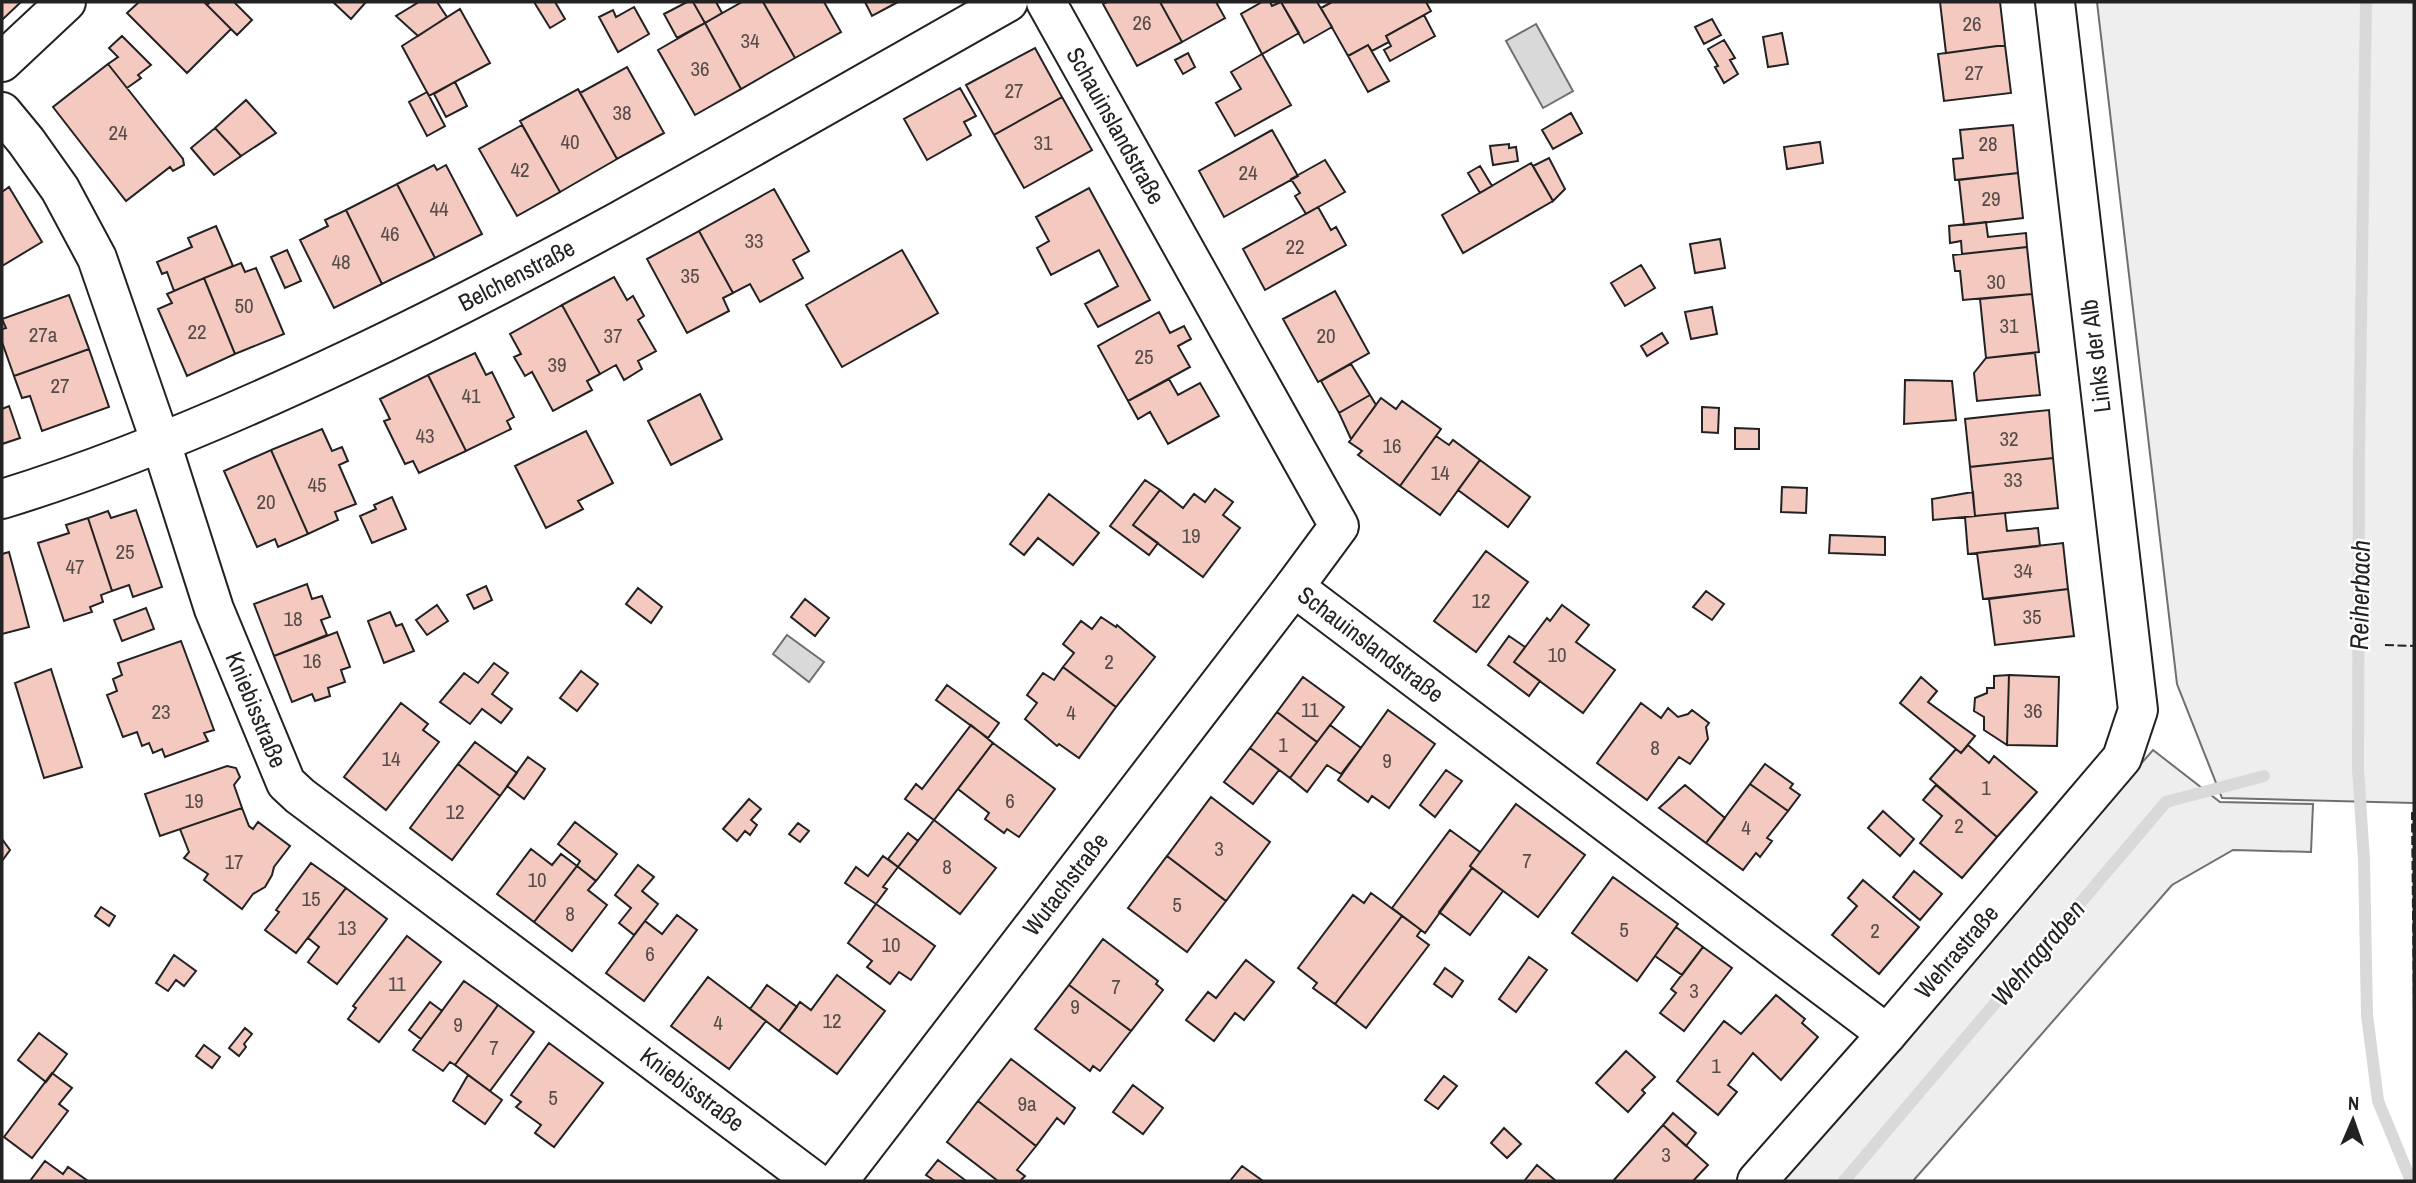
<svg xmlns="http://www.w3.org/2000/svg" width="2416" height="1183" font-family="'Archivo Narrow',sans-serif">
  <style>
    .green { fill: #eee; stroke: #6f6f6f; stroke-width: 2 }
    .water { fill: #d9d9d9; stroke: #6f6f6f; stroke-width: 2 }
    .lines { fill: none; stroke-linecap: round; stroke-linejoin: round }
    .stream { stroke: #d9d9d9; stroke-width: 12 }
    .building { fill: #f3c9c0; stroke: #222; stroke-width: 2 }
    .minor-casing { stroke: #222; stroke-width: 42 }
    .minor { stroke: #fff; stroke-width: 38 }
    .fence { stroke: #222; stroke-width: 2; stroke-dasharray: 9 3.5; stroke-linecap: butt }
    .labels { text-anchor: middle; stroke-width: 5; stroke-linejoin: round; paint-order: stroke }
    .number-label { font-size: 21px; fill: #564c4a }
    .street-label { font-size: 24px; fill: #222; stroke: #fff }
    .water-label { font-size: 26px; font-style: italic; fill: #222; stroke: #fff }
  </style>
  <rect width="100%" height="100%" fill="#fff"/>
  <path class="green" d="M2097,2H2414V803L2222,798L2177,684Z
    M2153,750L2220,802L2313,804L2311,852L2233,850L2172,885L1913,1181H1776Z"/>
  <path class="water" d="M1536,24L1573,91L1543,108L1506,41Z
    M787,635L824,662L809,682L773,654Z"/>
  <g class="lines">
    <path class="stream" d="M2366,2L2359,452L2358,769L2364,860L2367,1015L2378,1101L2411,1181
      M1844,1181L2166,802L2264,776"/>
  </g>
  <path class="building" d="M2,2H21L2,20Z
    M139,2H204L231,29L187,73L127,13Z
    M210,2H234L252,20L237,35L207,5Z
    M333,2H366L351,19Z
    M419,2H437L447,17L418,36L396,16Z
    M534,2H555L565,19L550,28Z
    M687,2H693L705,23L677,38L664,14Z
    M693,2H716L722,13L705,23Z
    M742,2H763L795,58L741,89L705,23Z
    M763,2H824L841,32L795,58Z
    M865,2H898L872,16Z
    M1107,2H1160L1182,42L1137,66L1103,4Z
    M1160,2H1216L1225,18L1182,42Z
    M1262,2H1270L1272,6L1281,2L1299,33L1262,54L1241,14Z
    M1281,2H1317L1332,27L1304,43Z
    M1332,2H1426L1431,11L1386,36L1389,42L1372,51L1368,45L1348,56L1321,8Z
    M1940,2H2000L2005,45L1946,53Z
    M634,7L649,34L618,52L599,17L613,10L616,17Z
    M460,9L490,63L429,96L402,46Z
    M1424,15L1435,36L1390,61L1384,50L1391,46L1386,36Z
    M1712,19L1721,35L1704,44L1695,27Z
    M705,23L741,89L695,115L658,50Z
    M1782,33L1788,64L1768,67L1763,37Z
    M122,36L151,65L138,75L141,78L127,88L108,64L118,57L109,48Z
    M1724,40L1735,58L1730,60L1738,74L1724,83L1715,67L1718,66L1708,49Z
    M1368,45L1389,81L1368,92L1348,56Z
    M2005,45L2011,93L1944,101L1938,54Z
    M1035,48L1062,97L994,135L966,85Z
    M1188,53L1195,67L1183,74L1175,60Z
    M1262,54L1291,105L1235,136L1216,103L1241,89L1231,72Z
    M108,64L183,159L184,165L173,171L170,167L126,201L53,107Z
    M627,67L664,133L617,159L580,93Z
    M455,82L467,106L446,117L434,94Z
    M960,88L976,116L964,122L971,135L927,160L904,119Z
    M578,89L617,159L560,192L520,121Z
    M427,92L445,126L427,136L409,102Z
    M1062,97L1092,150L1024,188L994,135Z
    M246,100L276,133L241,156L215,128Z
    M1571,113L1582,133L1553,149L1542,130Z
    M522,125L560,192L517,216L479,149Z
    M2013,125L2018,173L1955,180L1953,159L1963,158L1960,130Z
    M215,128L241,156L214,175L191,148Z
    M1272,130L1298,176L1224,217L1199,171Z
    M1820,142L1823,163L1787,169L1784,147Z
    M1509,144V148L1516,147L1518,161L1493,165L1490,146Z
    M1549,158L1565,189L1553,201L1533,166Z
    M1325,160L1345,192L1306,214L1295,196L1300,193L1291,179Z
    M1531,163L1553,201L1463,253L1442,215Z
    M434,165L437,170L446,165L482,234L435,258L397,184Z
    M1480,166L1492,186L1480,193L1468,173Z
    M2018,173L2023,218L1964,225L1959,180Z
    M397,184L435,258L382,284L346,210Z
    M9,187L42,242L2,266V192Z
    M1089,188L1150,300L1098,327L1085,304L1118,286L1099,250L1051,275L1037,248L1049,241L1036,217Z
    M774,189L809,251L793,260L803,278L760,302L750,284L733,293L699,231Z
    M1318,207L1331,230L1336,227L1346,245L1265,290L1243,249Z
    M346,210L382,284L334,308L300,240L328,226L325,220Z
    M1986,222L1988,237L2026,233L2027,247L1962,254L1961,241L1950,243L1949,226Z
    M216,226L233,266L174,291L167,272L162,274L157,262L192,247L188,238Z
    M699,231L733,293L723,298L729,311L687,333L647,259Z
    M1720,239L1725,268L1695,273L1690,244Z
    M2027,247L2032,294L1963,300L1960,271H1955L1953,255Z
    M287,250L301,281L285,288L271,257Z
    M902,250L938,313L842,367L806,305Z
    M241,263L245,272L256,268L284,334L235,354L204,278Z
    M1641,265L1655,288L1625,306L1611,283Z
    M614,277L627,300L633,296L644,316L638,320L656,351L638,361L642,369L624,380L616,365L600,374L562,305Z
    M204,278L235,354L187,376L158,309L172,303L167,294Z
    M1335,291L1369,353L1318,382L1283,319Z
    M2032,294L2039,352L1986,358L1980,299Z
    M69,295L89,349L14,376L2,342V329L6,328L2,319Z
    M562,305L600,374L587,381L592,390L553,411L532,372L525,376L514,357L521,354L510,334Z
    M1712,307L1717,334L1691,339L1685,312Z
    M1159,312L1170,333L1184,326L1191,339L1178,346L1190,367L1128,401L1098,346Z
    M1662,333L1668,343L1647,356L1641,346Z
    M89,349L109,407L42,431L30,396L22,398L14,376Z
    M475,353L486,375L492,372L514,417L507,421L511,429L466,451L428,375Z
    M2035,353L2040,395L1977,401L1974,373L1986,358Z
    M1351,364L1370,395L1339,413L1321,381Z
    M428,375L466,451L419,473L413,461L405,464L384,421L390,419L380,399Z
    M1169,379L1178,395L1200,383L1219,416L1168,444L1150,412L1138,419L1128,401Z
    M1905,380L1952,381L1956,420L1904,424Z
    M700,394L722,439L671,465L648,421Z
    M1370,395L1376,405L1351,439L1339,413Z
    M1381,398L1396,409L1402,401L1441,429L1400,486L1358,455L1362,451L1349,442Z
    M9,406L20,438L2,444V409Z
    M1702,407L1719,408L1718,433L1702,432Z
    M2049,410L2053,458L1970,467L1965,419Z
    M1735,428L1759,429V449H1735Z
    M322,429L332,451L342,447L348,461L339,465L356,504L335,512L338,520L308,534L271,450Z
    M586,431L613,483L578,501L583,509L546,528L515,466Z
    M1436,436L1449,445L1453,440L1480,460L1440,515L1400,486Z
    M271,450L308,534L278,547L275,539L257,547L224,471Z
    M2053,458L2058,508L1975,516L1970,467Z
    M1480,460L1530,497L1508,527L1458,490Z
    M1145,480L1160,490L1133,525L1158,543L1149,555L1110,526Z
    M1782,487L1807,488L1806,513L1781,512Z
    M1215,489L1233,502L1223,515L1240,528L1203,577L1133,525L1160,490L1183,508L1194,494L1205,502Z
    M1973,492L1975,516L1933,520L1932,499Z
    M1049,494L1099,533L1073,565L1038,538L1024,555L1010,544Z
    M392,497L406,529L372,543L360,516L376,509L374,505Z
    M136,510L162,587L133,597L129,585L112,591L88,518L108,511L111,518Z
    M2005,513L2007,531L2038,528L2040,546L1968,554L1965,517Z
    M88,518L112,591L101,595L103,602L90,607L92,612L64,621L38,543L69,533L66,525Z
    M1830,535L1885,537V555L1829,553Z
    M2063,543L2068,589L1983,599L1977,553Z
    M1486,551L1528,582L1476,652L1434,621Z
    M9,552L29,627L2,634V554Z
    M307,584L312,599L322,596L330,617L321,620L327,635L274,656L254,604Z
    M486,586L492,600L474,609L467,595Z
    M638,588L662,607L651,623L626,604Z
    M2068,589L2074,636L1995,645L1989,599Z
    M1706,591L1724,604L1712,620L1693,607Z
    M805,599L829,618L815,636L791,617Z
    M437,605L448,621L427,635L416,620Z
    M1562,605L1589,625L1576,642L1615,670L1583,713L1514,662L1547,618L1550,621Z
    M146,608L154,629L122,641L114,620Z
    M390,612L396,626L402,624L414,651L384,663L368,621Z
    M1101,617L1116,627L1117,625L1155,657L1116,707L1063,667L1074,653L1063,644L1081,621L1092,629Z
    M337,632L350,667L341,670L345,682L328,688L330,696L315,701L312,694L292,702L274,656Z
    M1509,636L1525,647L1514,662L1540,681L1529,696L1488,665Z
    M181,641L214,730L204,733L208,741L165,757L162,749L153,753L149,743L142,746L137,732L123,737L107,695L117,691L113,679L122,675L118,663Z
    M494,663L508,673L492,694L512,709L501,723L482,709L470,724L440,702L464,673L478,683Z
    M1063,667L1116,707L1079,758L1059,744L1057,746L1025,719L1037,703L1027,695L1043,673L1054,680Z
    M51,669L82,767L44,778L15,683Z
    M581,671L598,684L577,711L560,698Z
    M2009,675L2059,677L2057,746L2007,745Z
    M2009,675L2007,745L1984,730V717L1974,711L1975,698L1987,693V688H1994V676Z
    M1303,677L1344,707L1317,742L1277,712Z
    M1921,677L1937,691L1928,702L1975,736L1961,753L1900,703Z
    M947,685L999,723L988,738L936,700Z
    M401,703L428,724L423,730L439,742L386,810L344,777Z
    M1641,703L1661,718L1668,708L1678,717L1688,714L1692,710L1709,723L1706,727L1708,739L1690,764L1679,757L1647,800L1597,763Z
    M1388,710L1435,744L1389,808L1372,796L1368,802L1338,780Z
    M1277,712L1317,742L1290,778L1250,748Z
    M971,725L993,743L934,820L905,799L916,784L922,789Z
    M1330,725L1361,748L1341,774L1327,765L1307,792L1290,778Z
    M475,742L517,773L500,796L458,764Z
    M993,743L1055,789L1019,837L1007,829L1004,833L985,819L989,813L958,789Z
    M1968,745L1989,763L1994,756L2037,792L1997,837L1930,779L1956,749L1961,753Z
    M1250,748L1279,770L1253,804L1224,782Z
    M528,757L545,769L524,799L507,786Z
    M458,764L500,796L452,860L410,828Z
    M1765,764L1793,784L1790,788L1800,795L1788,811L1750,784Z
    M227,766L236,768L240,777L234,785L242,808L160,836L145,794Z
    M1446,770L1462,781L1435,817L1420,805Z
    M1750,784L1788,811L1767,838L1772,841L1760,857L1756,853L1743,870L1706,843Z
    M1685,785L1725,818L1706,843L1659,808Z
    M1936,785L1997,837L1962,878L1920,843L1942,816L1923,800Z
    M1211,797L1270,842L1226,901L1167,856Z
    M749,799L761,809L751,820L757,825L750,835L745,831L737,841L723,829Z
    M1516,804L1585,855L1538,917L1470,866Z
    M242,808L249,826L253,829L258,822L290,846L274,867L272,875L265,887L253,894L242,909L204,880L208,874L184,858L189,852L180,829Z
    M1883,811L1914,839L1900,856L1868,828Z
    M934,820L996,868L960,914L898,867Z
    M575,822L617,854L596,881L577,866L580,861L558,844Z
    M798,823L809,831L800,842L789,834Z
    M1450,830L1480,852L1470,866L1472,868L1425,933L1392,908Z
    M908,833L918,841L898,867L888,859Z
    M2,839L10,850L2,861Z
    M531,849L552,865L561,854L577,866L534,922L497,894Z
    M883,856L898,867L883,887L887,889L876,904L845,883L856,867L868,876Z
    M1167,856L1226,901L1187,952L1128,908Z
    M311,863L346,888L296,953L265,930L279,912L276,910Z
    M638,865L654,877L642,891L658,904L634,935L619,923L631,908L615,895Z
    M577,866L596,881L588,890L607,905L572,951L534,922Z
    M1472,868L1503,891L1470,935L1439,912Z
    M1914,871L1942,894L1920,920L1893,897Z
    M1613,877L1678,924L1637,981L1572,933Z
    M1863,880L1919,927L1879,974L1832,935L1857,906L1848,898Z
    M346,888L387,919L337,984L308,962L319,947L308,938Z
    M1371,893L1402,916L1335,1004L1313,988L1317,983L1298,968L1353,895L1364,903Z
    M876,904L935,946L911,980L899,972L890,984L867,967L872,961L848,943Z
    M101,907L115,916L109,926L95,916Z
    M677,915L697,930L644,1001L606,973L645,921L662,934Z
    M1402,916L1421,930L1417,936L1429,945L1366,1028L1335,1004Z
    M1676,927L1703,947L1682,975L1655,956Z
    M407,936L441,962L379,1042L348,1019L356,1008L353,1006Z
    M1103,939L1158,981L1156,984L1163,990L1131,1031L1069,985Z
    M1703,947L1732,968L1684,1031L1660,1013L1676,993L1671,989Z
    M174,955L196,971L184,986L176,980L168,991L156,983Z
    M1529,957L1547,970L1516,1012L1499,999Z
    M1246,960L1274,982L1244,1020L1235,1013L1214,1041L1186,1020L1208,992L1216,998Z
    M1445,968L1463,981L1452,997L1434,984Z
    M837,975L885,1011L837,1074L779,1031L800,1002L811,1010Z
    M708,977L766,1021L729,1069L671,1026Z
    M464,981L498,1005L455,1065L450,1062L443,1071L413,1050Z
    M767,985L797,1007L779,1031L750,1009Z
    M1069,985L1131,1031L1100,1071L1093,1066L1090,1071L1035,1029Z
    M1776,995L1805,1019L1802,1023L1818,1037L1781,1080L1753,1053L1728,1085L1737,1092L1718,1115L1677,1081L1724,1021L1741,1034Z
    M430,1002L442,1011L421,1039L409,1030Z
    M498,1005L534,1032L490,1091L455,1065Z
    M245,1028L252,1034L244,1044L246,1047L239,1056L229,1048Z
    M39,1033L67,1054L46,1082L18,1060Z
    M549,1043L603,1083L554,1147L535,1133L541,1125L516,1107L521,1102L511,1095Z
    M204,1045L220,1057L212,1068L196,1056Z
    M1626,1051L1655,1077L1642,1090L1645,1093L1628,1112L1596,1083Z
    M1011,1059L1075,1108L1064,1124L1057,1118L1036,1146L978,1101Z
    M52,1073L72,1088L59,1104L68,1111L32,1158L4,1137Z
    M468,1075L502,1100L485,1124L453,1101Z
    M1444,1076L1457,1086L1438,1109L1425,1100Z
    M1133,1085L1163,1108L1143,1134L1113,1112Z
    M978,1101L1036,1146L1017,1170L1025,1176L1020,1181H998L947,1142Z
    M1673,1113L1696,1133L1686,1146L1663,1125Z
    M1663,1125L1708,1165L1693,1181H1613Z
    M1504,1128L1521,1144L1507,1158L1491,1143Z
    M938,1160L965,1180L964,1181H935L926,1175Z
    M45,1161L63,1174L68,1167L88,1181H30Z
    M1537,1165L1556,1181H1526L1525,1180Z
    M1242,1166L1263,1181H1230Z"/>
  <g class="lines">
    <defs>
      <g id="minor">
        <path id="s1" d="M1046,2L1339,526L1294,587L1887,1034"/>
        <path d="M2,62L66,2"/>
        <path id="s2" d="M2,112L26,141L60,189L97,258L161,443L214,609L286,783L300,796L814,1181"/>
        <path id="s3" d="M2,499C120,463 236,413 348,360C574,253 790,125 1008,2"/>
        <path id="s4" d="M838,1181L1294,587"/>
        <path id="s5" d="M1757,1181L1887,1034L2122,758L2138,710L2055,2"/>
      </g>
    </defs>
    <use href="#minor" class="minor-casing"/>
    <use href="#minor" class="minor"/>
    <path class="fence" d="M2385,645L2414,646
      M2414,813H2412L2414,1011"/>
  </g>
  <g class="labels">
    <g class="number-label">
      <text x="1142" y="30">26</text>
      <text x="1972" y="31">26</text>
      <text x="750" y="48">34</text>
      <text x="700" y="76">36</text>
      <text x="1974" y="80">27</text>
      <text x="1014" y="98">27</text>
      <text x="622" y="120">38</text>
      <text x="118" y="140">24</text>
      <text x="570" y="149">40</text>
      <text x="1043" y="150">31</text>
      <text x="1988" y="151">28</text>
      <text x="520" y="177">42</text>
      <text x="1248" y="180">24</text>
      <text x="1991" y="206">29</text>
      <text x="439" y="216">44</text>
      <text x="390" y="241">46</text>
      <text x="754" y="248">33</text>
      <text x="1295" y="254">22</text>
      <text x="341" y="269">48</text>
      <text x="690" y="283">35</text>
      <text x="1996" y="289">30</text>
      <text x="244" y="313">50</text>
      <text x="2009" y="333">31</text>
      <text x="197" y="339">22</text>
      <text x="43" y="342">27a</text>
      <text x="613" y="343">37</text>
      <text x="1326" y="343">20</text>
      <text x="1144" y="364">25</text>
      <text x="557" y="372">39</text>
      <text x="60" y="393">27</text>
      <text x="471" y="403">41</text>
      <text x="425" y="443">43</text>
      <text x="2009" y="446">32</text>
      <text x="1392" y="453">16</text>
      <text x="1440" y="480">14</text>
      <text x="2013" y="487">33</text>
      <text x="317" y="492">45</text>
      <text x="266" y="509">20</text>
      <text x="1191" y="543">19</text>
      <text x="125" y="559">25</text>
      <text x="75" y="574">47</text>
      <text x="2023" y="578">34</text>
      <text x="1481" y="608">12</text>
      <text x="2032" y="624">35</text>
      <text x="293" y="626">18</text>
      <text x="1557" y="662">10</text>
      <text x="312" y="668">16</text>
      <text x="1109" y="669">2</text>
      <text x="1310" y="717">11</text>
      <text x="2033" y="718">36</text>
      <text x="161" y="719">23</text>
      <text x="1071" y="720">4</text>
      <text x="1283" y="752">1</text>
      <text x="1655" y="755">8</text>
      <text x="391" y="766">14</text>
      <text x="1387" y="768">9</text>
      <text x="1986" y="795">1</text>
      <text x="194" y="808">19</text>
      <text x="1010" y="808">6</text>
      <text x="455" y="819">12</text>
      <text x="1959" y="833">2</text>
      <text x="1746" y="835">4</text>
      <text x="1219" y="856">3</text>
      <text x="1527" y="868">7</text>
      <text x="234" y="869">17</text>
      <text x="947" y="874">8</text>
      <text x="537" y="887">10</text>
      <text x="311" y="906">15</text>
      <text x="1177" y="912">5</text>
      <text x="570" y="921">8</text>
      <text x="347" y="935">13</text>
      <text x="1624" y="937">5</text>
      <text x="1875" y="938">2</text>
      <text x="891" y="952">10</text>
      <text x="650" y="961">6</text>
      <text x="397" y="991">11</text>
      <text x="1116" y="994">7</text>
      <text x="1694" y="998">3</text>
      <text x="1075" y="1014">9</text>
      <text x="832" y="1028">12</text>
      <text x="718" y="1030">4</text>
      <text x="458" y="1032">9</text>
      <text x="494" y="1055">7</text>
      <text x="1716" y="1073">1</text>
      <text x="553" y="1105">5</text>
      <text x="1027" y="1111">9a</text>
      <text x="1666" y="1162">3</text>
    </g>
    <g class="street-label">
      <text dy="8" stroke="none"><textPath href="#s1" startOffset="142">Schauinslandstraße</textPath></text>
      <text dy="8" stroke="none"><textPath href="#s3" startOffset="562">Belchenstraße</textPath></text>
      <text transform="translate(2096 356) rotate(-97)" y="8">Links der Alb</text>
      <text dy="8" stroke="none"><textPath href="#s1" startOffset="772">Schauinslandstraße</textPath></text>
      <text dy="8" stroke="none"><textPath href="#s2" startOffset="654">Kniebisstraße</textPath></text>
      <text dy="8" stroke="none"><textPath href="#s4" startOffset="374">Wutachstraße</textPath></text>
      <text dy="8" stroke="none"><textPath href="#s5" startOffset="304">Wehrastraße</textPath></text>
      <text dy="8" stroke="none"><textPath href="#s2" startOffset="1242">Kniebisstraße</textPath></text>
    </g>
    <g class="water-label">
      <text transform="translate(2360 595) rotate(-89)" y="9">Reiherbach</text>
      <text transform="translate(2038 953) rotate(-50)" y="9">Wehragraben</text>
    </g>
  </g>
  <rect width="2416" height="1183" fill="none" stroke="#222222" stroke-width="7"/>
  <g transform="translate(2353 1120) rotate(2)" stroke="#ffffff" stroke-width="5" paint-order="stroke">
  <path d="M0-5L12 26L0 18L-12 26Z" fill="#222222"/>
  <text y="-10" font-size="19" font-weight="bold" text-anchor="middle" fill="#222222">N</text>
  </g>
</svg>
